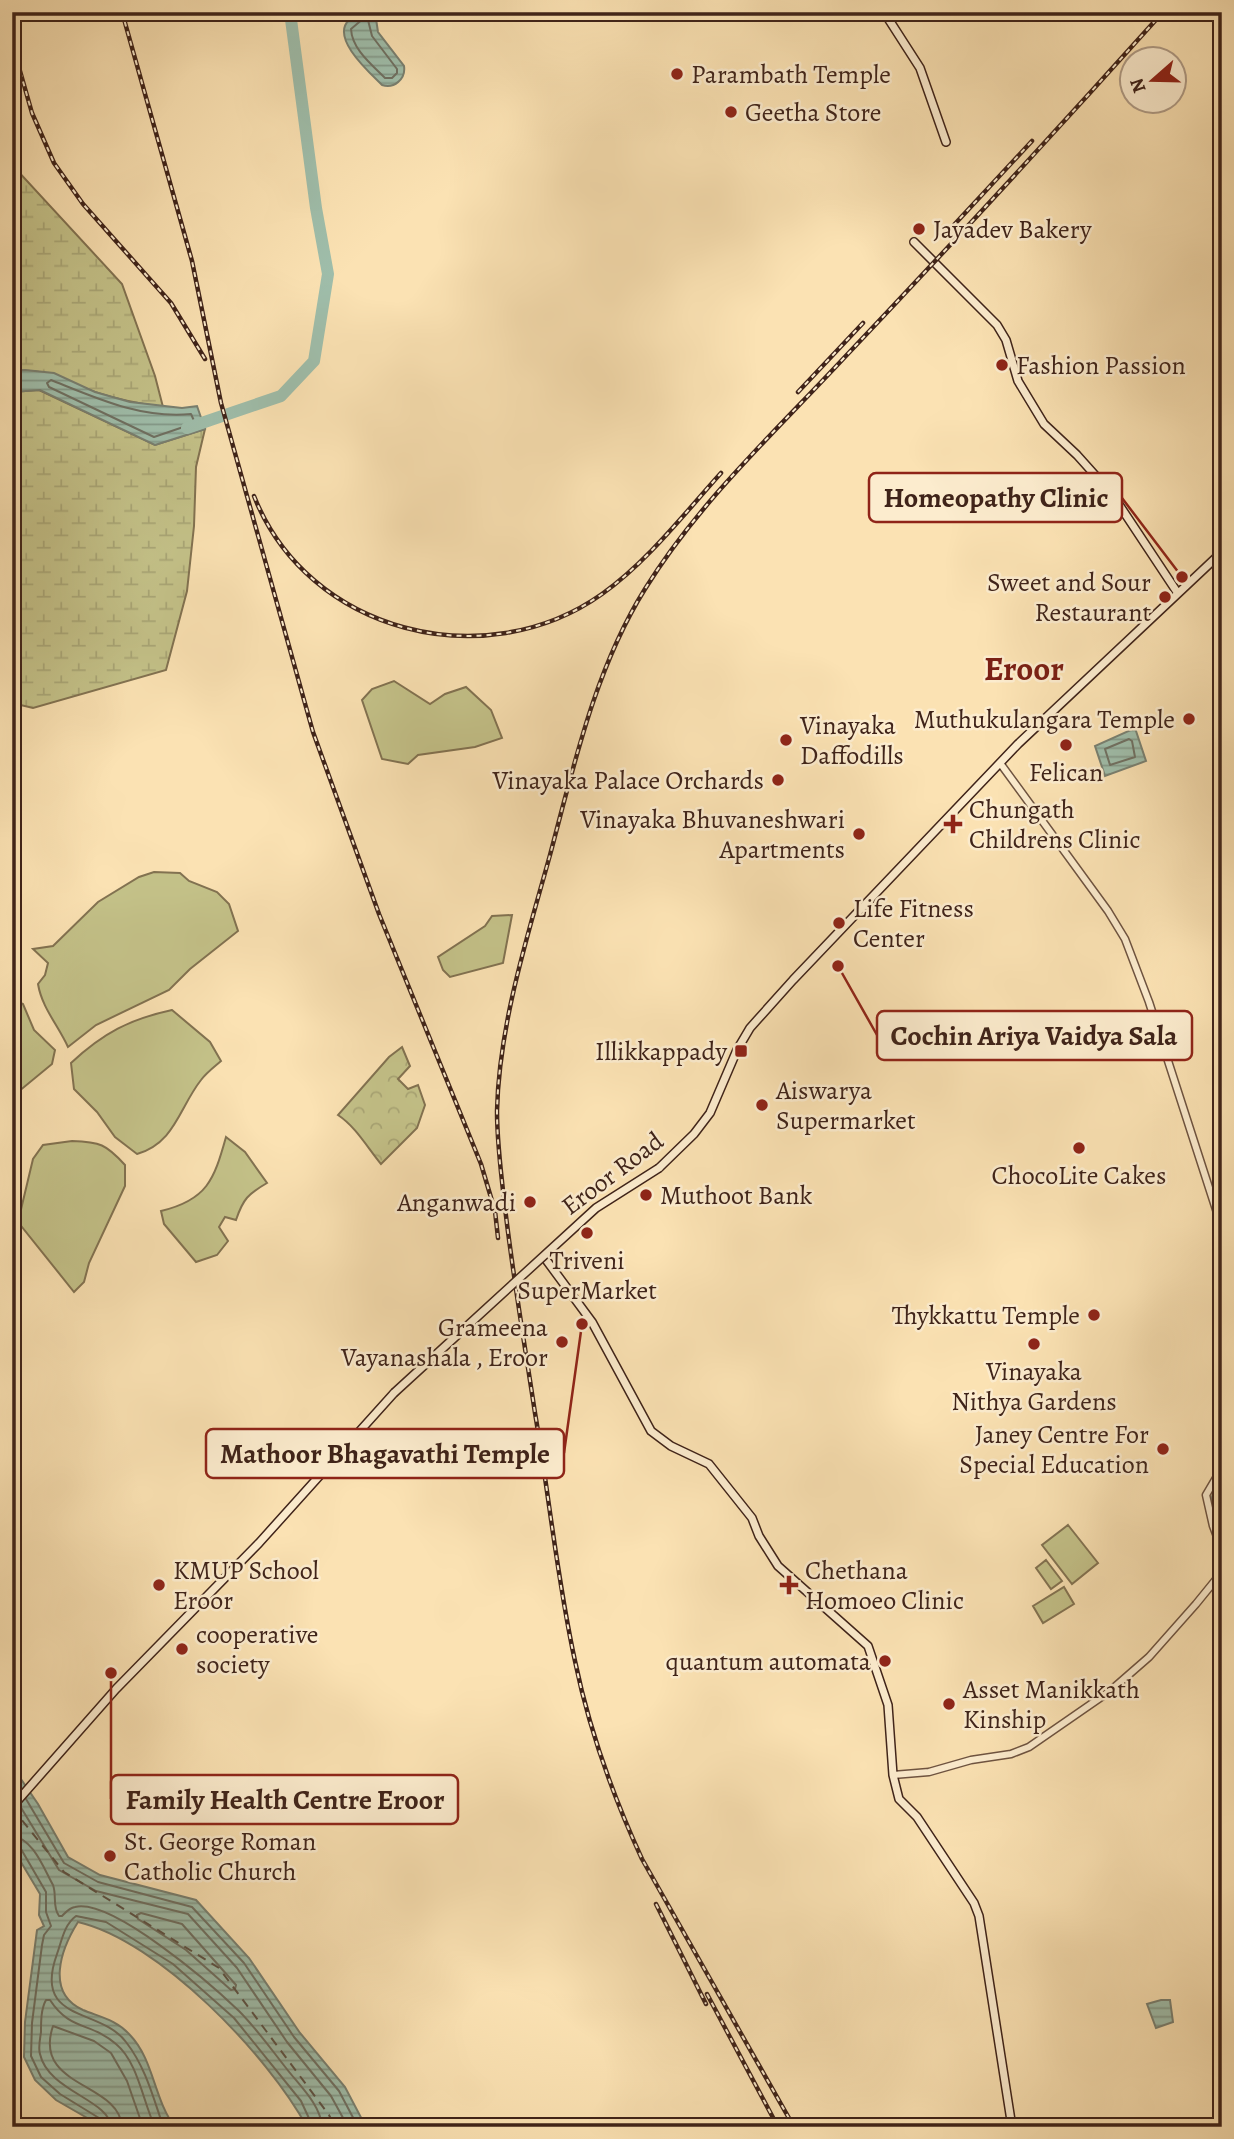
<svg xmlns="http://www.w3.org/2000/svg" width="1234" height="2139" font-family="Alegreya,serif">
  <style>
    .green { fill: #c4c289; stroke: #827251; stroke-width: 2 }
    .forest { fill: url(#forest-crowns); stroke: #827251; stroke-width: 2 }
    .wetland { fill: url(#wetland-marsh); stroke: #827251; stroke-width: 2 }
    .water { fill: url(#water-rules); stroke: #798071; stroke-width: 2 }
    .lines { fill: none; stroke-linecap: round; stroke-linejoin: round }
    .shore { stroke: #6f7062; stroke-width: 2 }
    .river { stroke: #9fbeab; stroke-width: 12 }
    .ferry { stroke: #5c5245; stroke-width: 2; stroke-dasharray: 9 7; stroke-linecap: butt }
    .tertiary-casing { stroke: #6e5340; stroke-width: 9 }
    .secondary-casing { stroke: #3f2319; stroke-width: 10 }
    .tertiary { stroke: #fcecce; stroke-width: 6 }
    .secondary { stroke: #fcecce; stroke-width: 7 }
    .rail-casing { stroke: #3f2319; stroke-width: 4.5 }
    .rail { stroke: #fcecce; stroke-width: 2; stroke-dasharray: 5; stroke-linecap: butt }
    .secondary-bridge-casing { stroke: #3f2319; stroke-width: 10; stroke-linecap: butt }
    .secondary-bridge { stroke: #fcecce; stroke-width: 7 }
    .poi-dot { fill: #8f2418; stroke: #fcecce; stroke-width: 2.5 }
    .labels { text-anchor: middle; stroke-width: 5; stroke-linejoin: round; paint-order: stroke }
    .poi-label { font-size: 26px; fill: #3f2319; stroke: #fcecce; text-anchor: start }
    .street-label { font-size: 26px; fill: #3f2319; stroke: #fcecce }
    .district-label { font-size: 33px; font-weight: bold; fill: #7a1f14; stroke: #fcecce }
    .leader { fill: none; stroke: #8f2418; stroke-width: 2.5 }
    .callout-dot { fill: #8f2418; stroke: #fcecce; stroke-width: 2.5 }
    .callout { fill: #fcecce; stroke: #8f2418; stroke-width: 2.5 }
    .callout-label { font-size: 28px; text-anchor: middle; font-weight: bold; fill: #3f2319 }
  </style>
  <defs>
    <pattern id="forest-crowns" width="20" height="18" patternUnits="userSpaceOnUse" patternTransform="scale(1.75)"><rect width="20" height="18" fill="#c4c289"/><path d="M2 6a3 3 0 1 1 6 0M12 15a3 3 0 1 1 6 0" fill="none" stroke="#a9a676"/></pattern>
    <pattern id="wetland-marsh" width="20" height="14" patternUnits="userSpaceOnUse" patternTransform="scale(1.75)"><rect width="20" height="14" fill="#c4c289"/><path d="M1 5h8M5 5V1M11 12h8M15 12V8" fill="none" stroke="#a9a676"/></pattern>
    <pattern id="water-rules" width="6" height="5" patternUnits="userSpaceOnUse" patternTransform="scale(1.75)"><rect width="6" height="5" fill="#9fbeab"/><path d="M0 2.5h6" fill="none" stroke="#839a8a"/></pattern>
  </defs>
  <rect width="100%" height="100%" fill="#fbe2b3"/>
  <filter id="stains"><feTurbulence type="fractalNoise" baseFrequency=".00286" numOctaves="4"/><feColorMatrix values="0 0 0 0 .2 0 0 0 0 .09 0 0 0 0 .02 0 0 0 .5 -.17"/></filter>
  <radialGradient id="worn" r=".72"><stop offset=".6" stop-color="#630" stop-opacity="0"/><stop offset="1" stop-color="#630" stop-opacity=".3"/></radialGradient>
  <path class="green" d="M394,681L430,704L445,694L466,687L491,710L502,738L475,747L418,755L408,764L382,759L362,700L372,689Z
    M154,872L180,873L189,881L217,892L229,904L238,931L190,969L169,990L96,1025L68,1047C58,1025 42,1008 38,984L45,975L48,963L33,949L53,946L98,902L139,877Z
    M512,915L503,963L450,977L443,970L438,957L485,926L492,916Z
    M12,999L23,1004L34,1030L55,1050L52,1064L12,1097Z
    M172,1010L210,1042L221,1061C214,1067 206,1073 201,1080C179,1108 175,1143 137,1154L115,1137L97,1112L74,1089L71,1063C103,1033 130,1019 172,1010Z
    M226,1137L245,1152L267,1183C248,1194 243,1199 236,1220L225,1217L219,1227L228,1241L217,1255L196,1262L164,1224L161,1211C207,1200 214,1180 226,1137Z
    M72,1141C100,1142 106,1144 125,1165V1186L89,1263L84,1282L74,1292L18,1222L33,1159L43,1145Z
    M1068,1525L1098,1563L1072,1584L1042,1545Z
    M1046,1560L1062,1581L1051,1589L1036,1568Z
    M1064,1587L1074,1604L1043,1623L1033,1606Z"/>
  <path class="forest" d="M402,1047L410,1066L398,1079L408,1089L418,1085L425,1105L417,1128L381,1164C367,1147 356,1127 338,1115L389,1057Z"/>
  <path class="wetland" d="M12,161L15,168L122,284L155,376L163,407C141,404 119,400 98,393C63,381 52,368 12,371Z
    M39,390L155,445L205,429L196,467L194,526L187,591L166,670L33,708L12,703V392Z"/>
  <path class="water" d="M364,12H375L378,32L404,66C406,79 394,89 382,85C370,73 330,38 349,20C352,16 359,14 364,12Z
    M25,370L54,373L95,392L130,402L182,408L197,406L205,429L155,445L40,390L12,392V371Z
    M1135,728L1146,761L1105,776L1095,746Z
    M1222,1488V1529C1213,1520 1208,1503 1214,1491Z
    M12,1766L38,1804L68,1857L100,1875L196,1900L249,1958L300,2033L345,2087L366,2127H307C268,2055 159,1941 78,1922C61,1949 45,1993 83,2010C100,2017 117,2020 130,2035C154,2060 154,2100 175,2127H103L56,2100L35,2080L24,2057L25,2022L37,1930L44,1926L39,1915L40,1894L12,1847Z
    M1161,2000H1170L1173,2022L1156,2028L1147,2004Z"/>
  <g class="lines">
    <path class="shore" d="M364,18L368,20L372,36L397,69V73L392,78H385C371,64 352,49 351,29Z
      M51,380C96,398 141,419 191,414L195,423L154,437L49,387L47,383Z
      M1129,739L1132,741L1135,757L1110,765L1105,749Z
      M26,1799L64,1863L98,1882L192,1907L244,1963L294,2037L339,2091L358,2127
      M20,1806L59,1870L96,1891L188,1914L237,1968L287,2042L331,2096L348,2127
      M12,1836C33,1838 44,1869 53,1885C57,1896 52,1906 59,1916H62C66,1912 69,1908 75,1907C112,1898 212,1985 239,2011C256,2028 271,2049 286,2068C299,2085 321,2105 322,2127
      M12,1845L21,1849L46,1892V1912L51,1926L44,1935L42,1945L32,2023L31,2056L41,2077L60,2094L99,2118L103,2127
      M141,1913L182,1924L236,1985L235,1989L231,1990L186,1950L138,1919L137,1915Z
      M111,2127C110,2100 48,2091 40,2054C38,2048 40,2039 41,2032C41,2021 41,2009 46,2000H50C70,2031 91,2022 116,2044C138,2062 143,2102 155,2127
      M122,2127C120,2082 32,2088 53,2026L94,2041L111,2053L127,2081L143,2127
      M166,2127L161,2120C152,2093 144,2065 126,2042C100,2007 32,2023 57,1954C62,1940 64,1925 76,1916L106,1922L173,1964L234,2018L301,2101L313,2127"/>
    <path class="river" d="M187,428L281,396L314,361L328,274L316,208L290,12"/>
    <path class="ferry" d="M12,1808L64,1872L219,1968L329,2115L335,2127"/>
    <defs>
      <path id="tertiary" d="M1000,763L1108,911L1125,939L1149,1002L1222,1228
        M1222,1476L1216,1478L1206,1495L1213,1526L1222,1550
        M893,1775L929,1772L971,1760L1011,1754L1029,1747L1110,1691L1149,1657L1196,1604L1222,1572"/>
      <path id="secondary" d="M884,12L920,68L946,142
        M914,242L997,325L1006,340L1018,381L1044,424L1077,455L1112,494L1177,592
        M659,1168L694,1134L710,1113L737,1050L750,1028L793,980L1018,744L1222,552
        M547,1261L592,1322L651,1431L671,1446L709,1464L752,1518L759,1536L778,1566L868,1646L888,1705L893,1775L899,1799L917,1817L974,1903L979,1916L1012,2127
        M12,1807L116,1689L259,1543L394,1393"/>
    </defs>
    <use href="#tertiary" class="tertiary-casing"/>
    <use href="#secondary" class="secondary-casing"/>
    <use href="#tertiary" class="tertiary"/>
    <use href="#secondary" class="secondary"/>
    <defs>
      <path id="rail" d="M122,12L192,261L221,403L313,732L379,914L481,1164L495,1211L498,1238
        M12,43L32,113L54,163L83,204L171,303L205,359
        M953,226L1032,141
        M798,392L863,323
        M254,496C308,633 485,677 602,594C647,562 684,514 721,473
        M656,1904L706,2004
        M707,1994L778,2127
        M794,2127L642,1859C613,1796 589,1729 575,1661C557,1579 549,1495 535,1413C525,1347 514,1282 506,1216C502,1181 497,1146 497,1111C499,1025 527,938 550,855C574,765 595,669 645,589C699,502 774,433 843,359C951,245 1058,129 1163,12"/>
    </defs>
    <use href="#rail" class="rail-casing"/>
    <use href="#rail" class="rail"/>
    <defs>
      <path id="secondary-bridge" d="M394,1393L596,1208L659,1168"/>
    </defs>
    <use href="#secondary-bridge" class="secondary-bridge-casing"/>
    <use href="#secondary-bridge" class="secondary-bridge"/>
  </g>
  <g class="poi-dot">
    <circle cx="677" cy="74" r="7"/>
    <circle cx="731" cy="112" r="7"/>
    <circle cx="919" cy="229" r="7"/>
    <circle cx="1002" cy="365" r="7"/>
    <circle cx="1165" cy="597" r="7"/>
    <circle cx="1189" cy="719" r="7"/>
    <circle cx="786" cy="740" r="7"/>
    <circle cx="1066" cy="745" r="7"/>
    <circle cx="778" cy="780" r="7"/>
    <path d="M949.5 813.5h7v7h7v7h-7v7h-7v-7h-7v-7h7z"/>
    <circle cx="859" cy="834" r="7"/>
    <circle cx="839" cy="923" r="7"/>
    <rect x="734" y="1044" width="14" height="14" rx="3.5"/>
    <circle cx="762" cy="1105" r="7"/>
    <circle cx="1079" cy="1148" r="7"/>
    <circle cx="646" cy="1195" r="7"/>
    <circle cx="530" cy="1202" r="7"/>
    <circle cx="587" cy="1233" r="7"/>
    <circle cx="1094" cy="1315" r="7"/>
    <circle cx="562" cy="1342" r="7"/>
    <circle cx="1034" cy="1344" r="7"/>
    <circle cx="1163" cy="1449" r="7"/>
    <circle cx="159" cy="1585" r="7"/>
    <path d="M785.5 1574.5h7v7h7v7h-7v7h-7v-7h-7v-7h7z"/>
    <circle cx="182" cy="1649" r="7"/>
    <circle cx="885" cy="1661" r="7"/>
    <circle cx="949" cy="1704" r="7"/>
    <circle cx="110" cy="1856" r="7"/>
  </g>
  <g class="labels">
    <g class="poi-label">
      <text x="691" y="83">Parambath Temple</text>
      <text x="745" y="121">Geetha Store</text>
      <text x="933" y="238">Jayadev Bakery</text>
      <text x="1016" y="374">Fashion Passion</text>
      <text x="1151" y="591" text-anchor="end">Sweet and Sour<tspan x="1151" dy="30">Restaurant</tspan></text>
      <text x="1175" y="728" text-anchor="end">Muthukulangara Temple</text>
      <text x="800" y="734">Vinayaka<tspan x="800" dy="30">Daffodills</tspan></text>
      <text x="1066" y="781" text-anchor="middle">Felican</text>
      <text x="764" y="789" text-anchor="end">Vinayaka Palace Orchards</text>
      <text x="969" y="818">Chungath<tspan x="969" dy="30">Childrens Clinic</tspan></text>
      <text x="845" y="828" text-anchor="end">Vinayaka Bhuvaneshwari<tspan x="845" dy="30">Apartments</tspan></text>
      <text x="853" y="917">Life Fitness<tspan x="853" dy="30">Center</tspan></text>
      <text x="727" y="1060" text-anchor="end">Illikkappady</text>
      <text x="776" y="1099">Aiswarya<tspan x="776" dy="30">Supermarket</tspan></text>
      <text x="1079" y="1184" text-anchor="middle">ChocoLite Cakes</text>
      <text x="660" y="1204">Muthoot Bank</text>
      <text x="516" y="1211" text-anchor="end">Anganwadi</text>
      <text x="587" y="1269" text-anchor="middle">Triveni<tspan x="587" dy="30">SuperMarket</tspan></text>
      <text x="1080" y="1324" text-anchor="end">Thykkattu Temple</text>
      <text x="548" y="1336" text-anchor="end">Grameena<tspan x="548" dy="30">Vayanashala , Eroor</tspan></text>
      <text x="1034" y="1380" text-anchor="middle">Vinayaka<tspan x="1034" dy="30">Nithya Gardens</tspan></text>
      <text x="1149" y="1443" text-anchor="end">Janey Centre For<tspan x="1149" dy="30">Special Education</tspan></text>
      <text x="173" y="1579">KMUP School<tspan x="173" dy="30">Eroor</tspan></text>
      <text x="805" y="1579">Chethana<tspan x="805" dy="30">Homoeo Clinic</tspan></text>
      <text x="196" y="1643">cooperative<tspan x="196" dy="30">society</tspan></text>
      <text x="871" y="1670" text-anchor="end">quantum automata</text>
      <text x="963" y="1698">Asset Manikkath<tspan x="963" dy="30">Kinship</tspan></text>
      <text x="124" y="1850">St. George Roman<tspan x="124" dy="30">Catholic Church</tspan></text>
    </g>
    <g class="street-label">
      <text transform="translate(612 1173) rotate(-37)" y="9">Eroor Road</text>
    </g>
    <g class="district-label">
      <text x="1024" y="680">Eroor</text>
    </g>
  </g>
  <path class="leader" d="M1182 577L1122 498M838 966L877 1035M582 1324L564 1453M111 1673L111 1799"/>
  <g class="callout-dot">
    <circle cx="1182" cy="577" r="7"/>
    <circle cx="838" cy="966" r="7"/>
    <circle cx="582" cy="1324" r="7"/>
    <circle cx="111" cy="1673" r="7"/>
  </g>
  <g class="callout">
    <rect x="869" y="473" width="253" height="49" rx="7"/>
    <rect x="877" y="1011" width="315" height="49" rx="7"/>
    <rect x="206" y="1429" width="358" height="49" rx="7"/>
    <rect x="111" y="1775" width="347" height="49" rx="7"/>
  </g>
  <g class="callout-label">
    <text x="996" y="507">Homeopathy Clinic</text>
    <text x="1034" y="1045">Cochin Ariya Vaidya Sala</text>
    <text x="385" y="1463">Mathoor Bhagavathi Temple</text>
    <text x="285" y="1809">Family Health Centre Eroor</text>
  </g>
  <rect width="1234" height="2139" fill="none" stroke="#fbe2b3" stroke-width="42"/>
  <rect x="14" y="14" width="1206" height="2111" fill="none" stroke="#3f2319" stroke-width="3.5"/>
  <rect x="21" y="21" width="1192" height="2097" fill="none" stroke="#3f2319" stroke-width="2"/>
  <g transform="translate(1153 80) rotate(250)"><circle r="33" fill="#fcecce" stroke="#b09c86" stroke-width="2"/>
  <path d="M0-5L12 26L0 18L-12 26Z" fill="#8f2418"/>
  <text y="-10" font-size="19" font-weight="bold" text-anchor="middle" fill="#3f2319">N</text>
  </g>
  <rect width="100%" height="100%" filter="url(#stains)"/>
  <rect width="100%" height="100%" fill="url(#worn)"/>
</svg>
